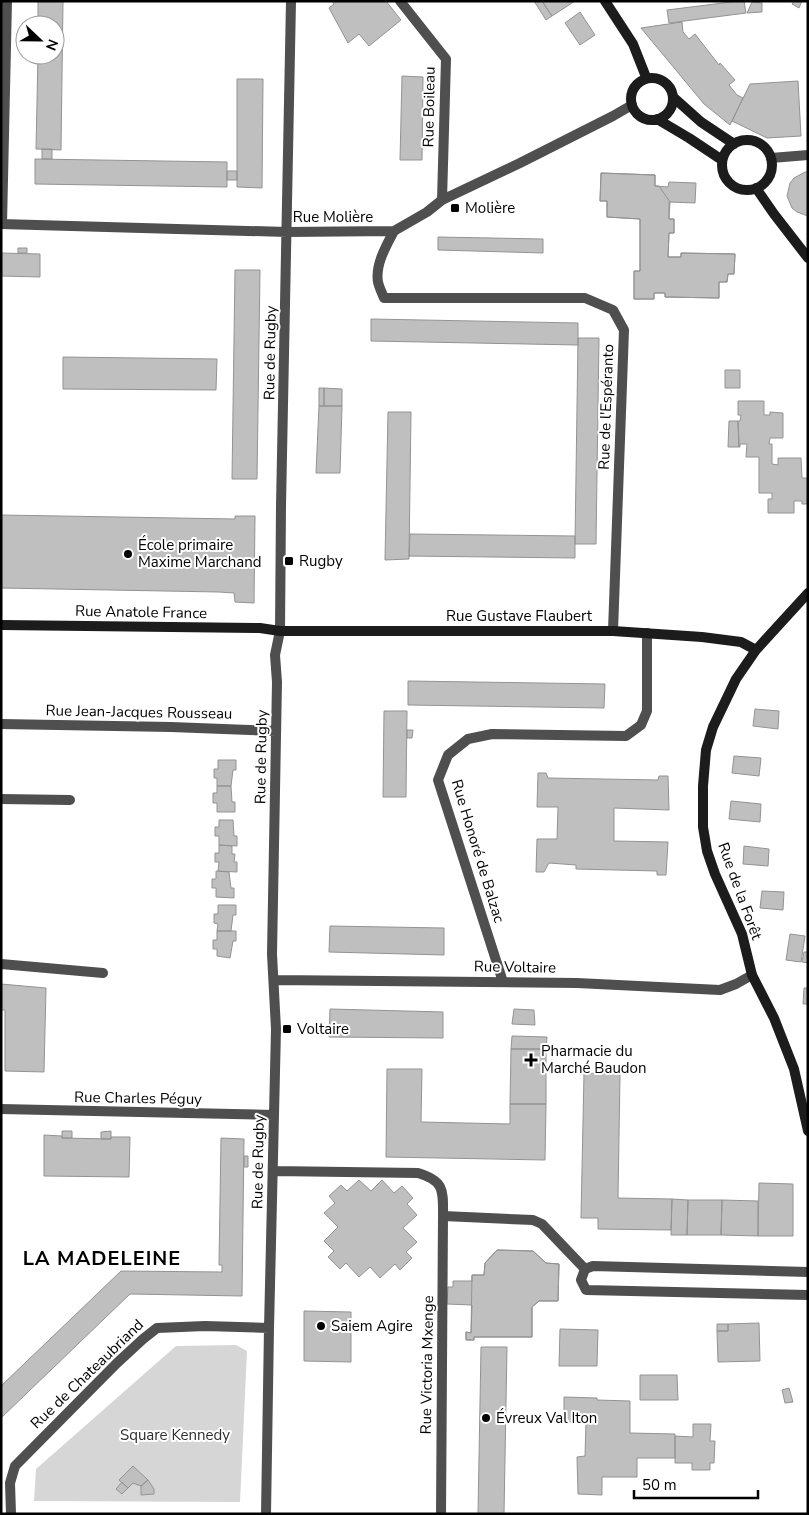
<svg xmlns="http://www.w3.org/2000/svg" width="809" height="1515" font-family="'Nunito Sans',sans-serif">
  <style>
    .green { fill: #d6d6d6 }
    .building { fill: #bfbfbf; stroke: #939393 }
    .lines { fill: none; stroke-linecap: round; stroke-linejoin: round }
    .street { stroke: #4f4f4f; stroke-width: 10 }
    .secondary { stroke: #1c1c1c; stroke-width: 10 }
    .poi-dot { fill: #000; stroke: #fff; stroke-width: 2 }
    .labels { text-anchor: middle; stroke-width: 4; stroke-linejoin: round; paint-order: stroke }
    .street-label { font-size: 15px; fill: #000; stroke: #fff }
    .poi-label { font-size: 15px; fill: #000; stroke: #fff; text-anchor: start }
    .park-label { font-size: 15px; fill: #2d2d2d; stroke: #fff }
    .district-label { font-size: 20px; font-weight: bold; letter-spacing: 1px; fill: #000; stroke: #fff }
  </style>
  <rect width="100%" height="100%" fill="#fff"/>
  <path class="green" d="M236,1345L247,1351L240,1502L34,1501L36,1469L176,1346Z"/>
  <path class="building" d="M38,1H63L61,150L36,149L38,55H55V25H38Z
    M332,1H386L401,20L369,46L359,34L348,43L329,8L334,4Z
    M534,1H542L552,16L546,20Z
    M542,1H575L552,16Z
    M739,1H744L746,13L669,23L667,10Z
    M794,1H802L799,8L792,4Z
    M752,2L762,3V12L747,13Z
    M580,12L595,35L580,45L565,23Z
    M682,22L683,32L689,39L695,34L719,65L720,63L735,80L729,85L737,95L743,98L730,125L704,104L641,28Z
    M402,76L423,77L422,160H400Z
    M237,79H263L262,188L237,187Z
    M798,81L801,136L767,138L732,121L750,84Z
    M42,149H52V159H42Z
    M35,159L227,162V187L35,184Z
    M227,171H237V180H227Z
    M805,172H808V216L797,212L792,208L787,196L790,183L794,178Z
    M601,173L655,175V186L668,187L669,182L696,183L695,203L669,202V219H674V233H669L668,257H681V253L735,254L734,274H728L727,282H719V298L665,297V293H654V299H634V271H640V219L607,217V201H600Z
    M601,173L655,175V186H659L670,202L669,219H674V233H669L668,257H681V253L735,254L734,274H728L727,282H719V298L665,297V293H654V299H634V271H640V219L607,217V201H600Z
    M438,237L543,239V253L438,250Z
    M18,248H27V253H18Z
    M1,253L40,254V277L1,276Z
    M235,270H260L257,479H232Z
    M371,319L578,323V345L371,341Z
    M578,338H599L596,544H575Z
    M63,357L217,359L216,390L63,389Z
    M725,370H740V388H725Z
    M319,388H324V406H319Z
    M324,388L342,389V406H324Z
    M738,401H764V415H770V412L783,413V438H770L769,444H772V464L778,465V458H801L802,478H808V504H802V501H794V513H768V499H772V493H759V457H746L747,444H740V447H739L738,421H740L741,415H738Z
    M319,406H342L340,473H316Z
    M388,412H411L409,559L385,560Z
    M729,421H738L739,447H728Z
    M1,515L235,519V516H255L254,603L235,602L234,593L219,592L1,588Z
    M410,534L575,536V558L409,556Z
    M408,681L605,684L604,708L408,705Z
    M755,709L779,711L778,729L753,726Z
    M384,711H407L406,797H383Z
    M407,730H413L412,738H407Z
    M734,756L761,758L759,776L732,773Z
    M218,760H236V770H233L231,786H217V778H214V769H218Z
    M538,773H546L548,778L658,780L659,776H668L669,810L614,808V841L668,842L666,875H657V871L576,869V865L549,863L544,872H536L537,839H557L558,807H537Z
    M217,786H231L232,802H235V812H217V803H213V793H217Z
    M731,801L761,804L760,822L729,819Z
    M219,820H233L234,836H237V846L219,845V836H215V827H219Z
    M219,845L232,846V854H235L234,862H237V872L218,871L219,862H215V853H219Z
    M744,846L769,849L768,866L743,864Z
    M216,871L229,872L231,888H234V898L216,897V888H212V879H216Z
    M762,891L784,892L783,910L760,908Z
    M218,905H236V915H233L231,931H217L218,924L214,923V914H218Z
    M330,926L444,928V955L329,952Z
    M217,931H236V941H233L230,958L217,956V949H213V940H217Z
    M790,934L805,936L801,962L786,960Z
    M804,952H808V963L802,962Z
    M1,984L46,988L44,1072L5,1071V1010H1Z
    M804,988H808V1004H803Z
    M330,1009L443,1012V1038L329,1037Z
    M514,1009L534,1010L535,1025L512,1024Z
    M512,1036L547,1037L546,1049H511Z
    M511,1049H546V1104H510Z
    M387,1069H422L421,1122L510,1124V1104H546L545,1160L386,1157Z
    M584,1073L620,1074L618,1198L672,1199L671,1230L598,1229V1218H581Z
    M62,1131H72V1138H62Z
    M111,1131V1139H101V1132Z
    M44,1135L62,1136V1138L111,1139V1137H130L129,1177L44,1176Z
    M221,1138L244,1139L242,1296L130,1294L1,1418V1386L121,1271L222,1272V1265H219Z
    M244,1156H248V1167H244Z
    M359,1180L371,1191L382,1180L394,1193L402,1186L413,1198L407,1204L417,1215L403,1228L417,1242L406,1252L412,1258L400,1270L395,1264L380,1278L370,1267L359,1277L346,1263L340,1269L328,1257L334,1251L324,1241L338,1227L324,1213L335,1203L329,1196L341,1185L347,1191Z
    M759,1183L793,1184V1236H758Z
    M672,1199L688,1200L687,1235H671Z
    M688,1200H722L721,1235H687Z
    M722,1200L758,1201V1236L721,1235Z
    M497,1250L533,1251L546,1263L559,1264L558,1301H539L532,1307V1337H474V1340H466V1332L471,1333L472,1305L447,1304L448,1287H453V1281H472V1275H484L485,1263Z
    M497,1250L533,1251L546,1263L559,1264L558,1301H539L532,1307V1337H474V1340H466V1332L471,1333L472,1275H484L485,1263Z
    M304,1311L351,1312V1362L304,1361Z
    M759,1323L760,1361L718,1362L717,1331H728V1324Z
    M717,1324H728V1331H717Z
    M560,1329L598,1330L597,1366H559Z
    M481,1347H507L504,1514H478Z
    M640,1375H677L678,1400H640Z
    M789,1388L793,1402L785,1403L782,1390Z
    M564,1397L597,1398V1400L630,1401V1433L675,1434V1458H637V1477H602V1495L578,1494L577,1457L585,1456L586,1422H564Z
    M693,1424H711L710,1441H715L714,1463H710V1470H692V1463H675V1436L693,1437Z
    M133,1466L148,1480L141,1486L133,1483L128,1488L119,1480Z
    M148,1480L154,1489V1494L141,1495V1486Z
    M122,1482L128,1488L122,1494L116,1489Z"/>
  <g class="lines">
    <path class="street" d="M400,1L446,59L442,200
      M771,158L808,155
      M1,224L287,232L394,231L427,212L442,200L520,163L613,116L632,105
      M2,224L7,1
      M394,231C386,246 375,265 378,282C379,287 382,293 384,298H585L613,310L624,330L613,631
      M1,724L171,727L276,731
      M1,799L70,800
      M1,964L103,973
      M274,980L577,983L720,990L736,984L752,975
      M503,982L438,780L448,755L468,739L492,734L626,736L641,725L647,711V633
      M1,1109L274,1115
      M274,1171L418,1173C445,1181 443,1191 443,1216L441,1514
      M443,1216L533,1220L542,1224L585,1269
      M585,1269L581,1280L586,1290L808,1295
      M585,1269L593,1266L808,1272
      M11,1514L10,1483L15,1466L117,1363L143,1339L157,1328L205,1326L269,1328
      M266,1514L269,1328L276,1029L272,954L277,682L275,655L280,631L281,506L291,1"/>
    <path class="secondary" d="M605,1L633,44L646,77
      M631 99a21 21 0 1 1 42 0a21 21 0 1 1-42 0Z
      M673,97L701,122L734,144
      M657,119L689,138L722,160
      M722 165a25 25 0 1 1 50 0a25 25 0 1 1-50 0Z
      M756,188L774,214L808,258
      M808,593L756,650L736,679L713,727L706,750L703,786V827L707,851L715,874L742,934L752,975L774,1018L794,1069L808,1131
      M1,625L260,628L280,631H613L702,637L741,642L756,650"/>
  </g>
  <g class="poi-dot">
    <rect x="450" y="203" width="10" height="10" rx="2.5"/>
    <circle cx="128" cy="554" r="5"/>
    <rect x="284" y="556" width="10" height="10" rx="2.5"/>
    <rect x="282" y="1024" width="10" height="10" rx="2.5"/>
    <path d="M528.5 1052.5h5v5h5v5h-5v5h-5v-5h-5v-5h5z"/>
    <circle cx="321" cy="1326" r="5"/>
    <circle cx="486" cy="1418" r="5"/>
  </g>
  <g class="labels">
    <g class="street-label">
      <text transform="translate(429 107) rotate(-89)" y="5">Rue Boileau</text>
      <text x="333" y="222">Rue Molière</text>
      <text transform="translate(270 353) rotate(-89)" y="5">Rue de Rugby</text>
      <text transform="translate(606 407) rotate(-88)" y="5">Rue de l'Espéranto</text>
      <text transform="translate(141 612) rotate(1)" y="5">Rue Anatole France</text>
      <text x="519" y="621">Rue Gustave Flaubert</text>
      <text transform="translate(139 712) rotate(1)" y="5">Rue Jean-Jacques Rousseau</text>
      <text transform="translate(261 757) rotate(-89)" y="5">Rue de Rugby</text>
      <text transform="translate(478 851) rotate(73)" y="5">Rue Honoré de Balzac</text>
      <text transform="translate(740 891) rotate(70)" y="5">Rue de la Forêt</text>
      <text transform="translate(515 967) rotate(1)" y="5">Rue Voltaire</text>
      <text transform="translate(138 1098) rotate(1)" y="5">Rue Charles Péguy</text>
      <text transform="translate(258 1162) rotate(-89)" y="5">Rue de Rugby</text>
      <text transform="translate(427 1365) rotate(-89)" y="5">Rue Victoria Mxenge</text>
      <text transform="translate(87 1374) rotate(-44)" y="5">Rue de Chateaubriand</text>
    </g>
    <g class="poi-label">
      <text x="465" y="213">Molière</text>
      <text x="138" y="550">École primaire<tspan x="138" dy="17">Maxime Marchand</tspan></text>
      <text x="299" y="566">Rugby</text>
      <text x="297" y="1034">Voltaire</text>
      <text x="541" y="1056">Pharmacie du<tspan x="541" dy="17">Marché Baudon</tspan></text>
      <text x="331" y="1331">Saiem Agire</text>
      <text x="496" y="1423">Évreux Val Iton</text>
    </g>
    <g class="park-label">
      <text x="175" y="1440">Square Kennedy</text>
    </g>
    <g class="district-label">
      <text x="102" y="1265">LA MADELEINE</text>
    </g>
  </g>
  <rect width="809" height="1515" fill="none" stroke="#000000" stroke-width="5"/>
  <g transform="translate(40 40) rotate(112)"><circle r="24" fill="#ffffff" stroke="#999999"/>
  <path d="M0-4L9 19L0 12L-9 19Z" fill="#000000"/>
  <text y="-8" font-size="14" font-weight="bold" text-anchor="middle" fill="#000000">N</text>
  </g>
  <path d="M634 1490v8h124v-8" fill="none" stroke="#000000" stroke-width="2.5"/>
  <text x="642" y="1490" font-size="15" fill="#000000" stroke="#ffffff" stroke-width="4" paint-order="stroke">50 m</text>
</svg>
